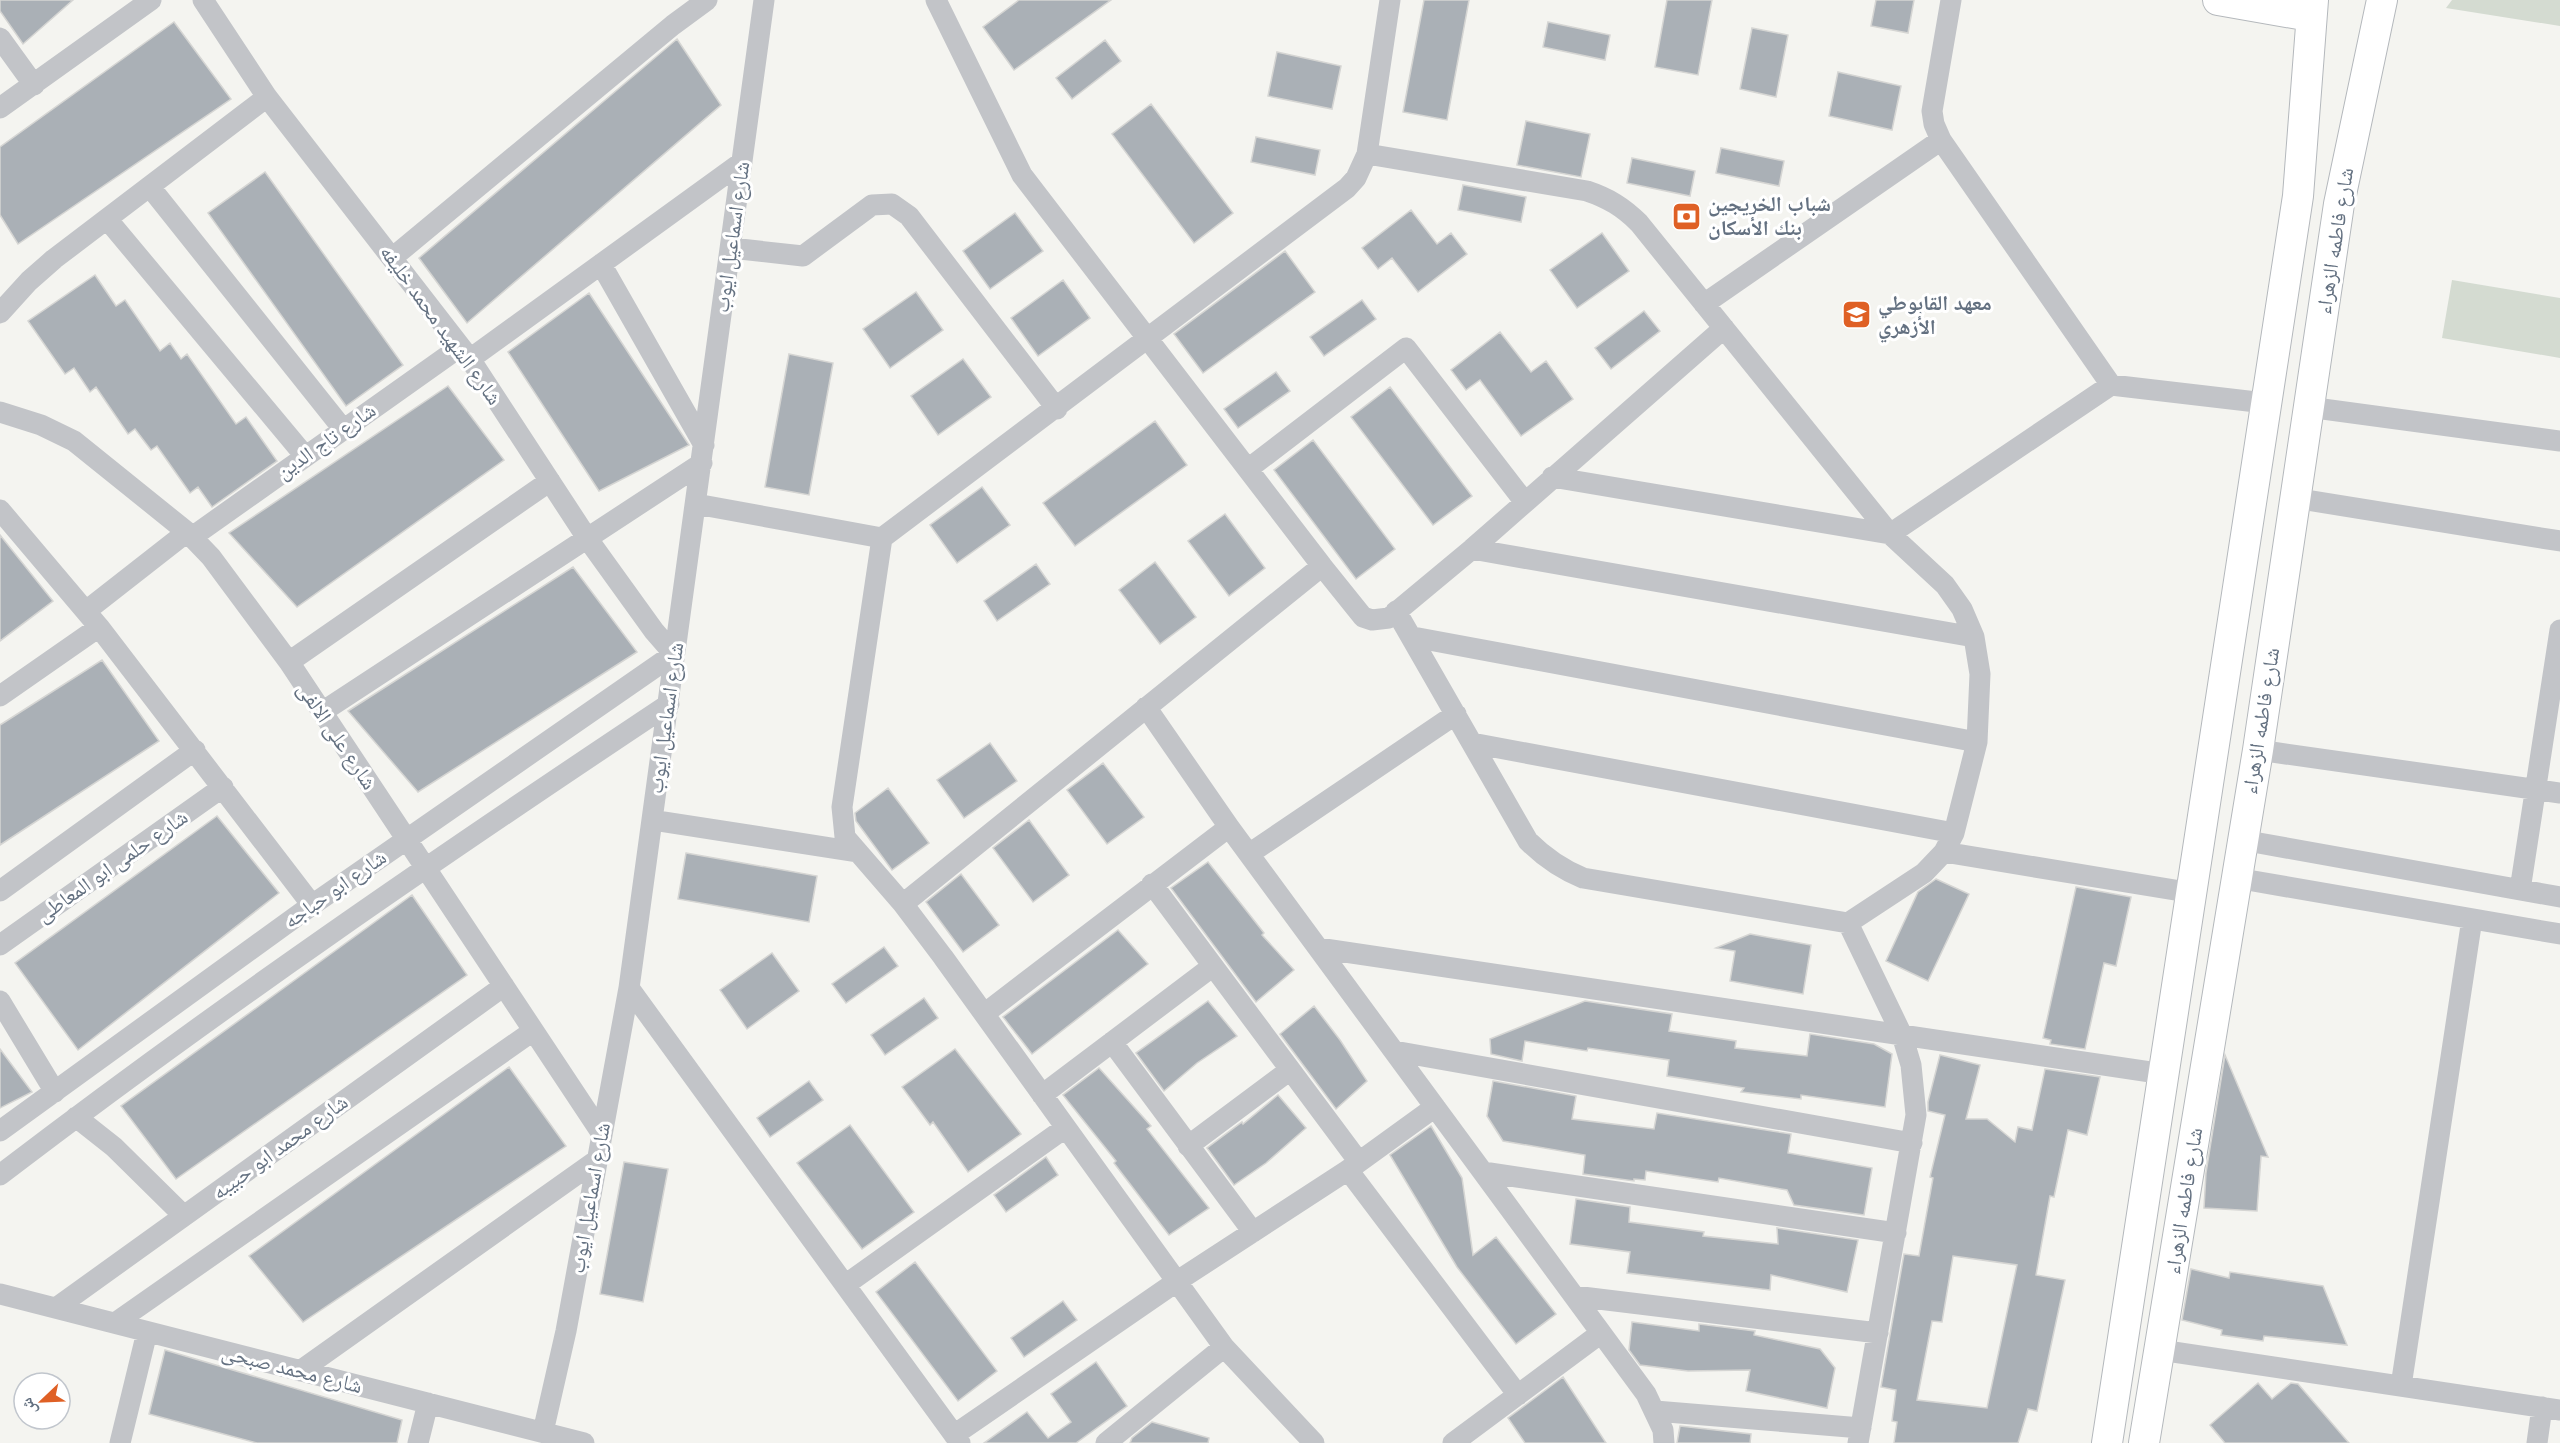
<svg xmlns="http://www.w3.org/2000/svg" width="2560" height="1443" font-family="'Open Sans','Noto Naskh Arabic',sans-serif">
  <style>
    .green { fill: #d4dbd1 }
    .building { fill: #aab0b6; stroke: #d5d5d3; stroke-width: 1.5; fill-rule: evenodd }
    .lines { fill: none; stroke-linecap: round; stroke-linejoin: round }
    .secondary-casing { stroke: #b4b8bc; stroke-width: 32 }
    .street { stroke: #c2c4c8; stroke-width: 21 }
    .secondary { stroke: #fff; stroke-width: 30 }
    .labels { text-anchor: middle; stroke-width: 6; stroke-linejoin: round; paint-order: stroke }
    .poi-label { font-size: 21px; font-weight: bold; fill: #647181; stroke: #fff; text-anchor: start }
    .street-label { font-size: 21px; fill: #647181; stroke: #fff }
  </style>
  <rect width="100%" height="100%" fill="#f4f4f0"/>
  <path class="green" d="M2452,0H2560V26L2446,8Z
    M2452,280L2560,298V358L2442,338Z"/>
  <path class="building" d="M0,0H73L23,44L0,11Z
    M1019,0H1111L1014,70L983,27Z
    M1424,0H1469L1447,120L1403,112Z
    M1667,0H1712L1698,75L1655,67Z
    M1876,0H1914L1908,33L1871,26Z
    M174,22L231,99L18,244L0,215V147Z
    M1548,22L1610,35L1605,60L1543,47Z
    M1752,28L1788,35L1776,97L1740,89Z
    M677,39L721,105L467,323L419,258Z
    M1105,40L1121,61L1072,99L1056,78Z
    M1277,52L1341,66L1332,109L1268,96Z
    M1838,72L1901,86L1892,130L1829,116Z
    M1151,104L1233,213L1194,243L1112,134Z
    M1526,121L1590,134L1581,177L1517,165Z
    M1256,137L1320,150L1315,175L1251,162Z
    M1721,148L1784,161L1779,186L1716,173Z
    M1632,158L1695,171L1690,196L1627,183Z
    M265,172L403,365L346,406L208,213Z
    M1463,185L1526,197L1521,222L1458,210Z
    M1411,210L1437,244L1451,233L1467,254L1418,292L1392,258L1378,269L1362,248Z
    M1015,213L1043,251L990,289L963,251Z
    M1602,233L1629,271L1577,308L1550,270Z
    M1285,251L1315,292L1203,373L1174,334Z
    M95,275L116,306L125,300L160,351L170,343L181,359L187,354L236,424L246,417L277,461L212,507L198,487L190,493L157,446L151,450L135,429L128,434L96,387L90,392L74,368L65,374L28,321Z
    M1063,280L1090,318L1038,356L1011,318Z
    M916,292L943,330L890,368L863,329Z
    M589,293L689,445L599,491L508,352Z
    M1362,300L1376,319L1324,356L1310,337Z
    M1644,311L1660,331L1611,369L1595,348Z
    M1500,332L1531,372L1546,361L1573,399L1521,436L1480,380L1466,390L1451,370Z
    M789,354L833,363L809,495L765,487Z
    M963,359L991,397L938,435L911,396Z
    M1276,372L1290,391L1238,428L1224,409Z
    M448,386L504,460L297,607L229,533Z
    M1390,387L1472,496L1433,525L1351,417Z
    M1155,421L1187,465L1075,546L1043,503Z
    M1313,440L1395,549L1356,579L1274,470Z
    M982,487L1010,525L957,563L930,525Z
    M1225,514L1265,568L1229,596L1188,541Z
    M0,535L53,601L0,641Z
    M1155,562L1196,617L1160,644L1119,590Z
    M1036,564L1050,584L997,621L984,601Z
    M573,567L637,652L418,792L348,711Z
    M102,660L159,741L0,845V725Z
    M990,743L1017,781L964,818L937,780Z
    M1103,763L1144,817L1107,844L1067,790Z
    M888,788L929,843L892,870L856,821L855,813Z
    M217,816L279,893L78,1050L15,963Z
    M1029,820L1069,875L1033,902L993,848Z
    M686,853L817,876L809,922L678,899Z
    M1208,862L1264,933L1262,935L1294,970L1256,1002L1171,888Z
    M961,874L999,925L963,952L926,902Z
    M1936,879L1969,894L1928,981L1886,961L1918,892Z
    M2076,887L2131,897L2116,966L2104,963L2085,1049L2050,1044L2051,1040L2043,1038Z
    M412,895L467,975L176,1179L121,1106Z
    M1118,930L1148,964L1032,1054L1003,1017Z
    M1750,934L1811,945L1803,994L1730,981L1735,951L1716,948Z
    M884,947L898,966L846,1003L832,984Z
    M772,953L799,991L747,1029L720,990Z
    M924,998L938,1018L885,1055L871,1035Z
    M1208,1001L1237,1036L1197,1063L1164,1091L1136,1053Z
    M1585,1001L1672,1014L1669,1031L1736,1041L1735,1048L1807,1056L1810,1034L1874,1044L1892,1054L1885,1107L1801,1095V1099L1741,1092L1744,1088L1667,1076L1669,1060L1588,1048L1587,1051L1525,1041L1522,1061L1491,1054L1490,1039Z
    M1314,1006L1340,1040L1367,1081L1336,1109L1280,1034Z
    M0,1049L32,1092L0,1108Z
    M955,1049L1021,1134L968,1172L933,1122L930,1125L902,1087Z
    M1940,1055L1980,1065L1966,1119H1987L2015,1142L2018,1127L2032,1130L2045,1069L2100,1077L2087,1135L2068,1130L2054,1197L2050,1196L2036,1275L2065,1280L2037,1411L2028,1409L2018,1443H1894L1897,1422L1892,1421L1896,1390L1881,1387L1904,1254L1919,1256L1933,1178L1930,1177L1945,1115L1928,1111V1102ZM1953,1256L2017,1265L1987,1408L1917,1400L1932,1321L1942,1322Z
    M2225,1055L2268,1157L2261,1156L2257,1211L2204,1208L2206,1173Z
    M509,1067L566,1146L303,1322L249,1256Z
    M1099,1068L1151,1126L1147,1129L1209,1208L1169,1235L1114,1163L1116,1161L1063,1095Z
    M809,1081L823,1100L770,1137L757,1118Z
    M1493,1081L1576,1096L1572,1119L1654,1129L1657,1113L1791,1134L1788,1153L1872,1168L1864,1215L1794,1205L1787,1190L1719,1178L1718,1182L1646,1171L1645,1180L1634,1179V1181L1583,1174L1585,1155L1503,1141L1487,1116Z
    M1278,1095L1306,1128L1266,1163L1234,1185L1207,1148L1242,1122L1243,1124Z
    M850,1125L914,1212L862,1249L797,1163Z
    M1431,1126L1462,1178L1473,1255L1496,1237L1556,1314L1516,1344L1457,1267L1390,1155Z
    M1046,1157L1058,1175L1006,1212L994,1195Z
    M624,1162L668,1169L643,1302L600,1294Z
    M1576,1199L1630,1207L1629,1222L1704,1232L1703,1236L1778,1244L1777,1228L1858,1240L1847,1292L1771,1275L1770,1290L1627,1273L1630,1252L1570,1244Z
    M915,1262L997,1371L958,1401L876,1292Z
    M2191,1269L2229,1278L2230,1272L2323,1286L2347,1345L2264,1336L2263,1341L2221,1335L2222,1330L2182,1320Z
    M1063,1301L1077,1320L1024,1357L1011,1338Z
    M1632,1322L1699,1331V1324L1755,1331L1754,1335L1820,1349L1835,1368L1827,1408L1746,1391L1750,1370L1688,1371L1640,1365L1629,1350Z
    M165,1350L402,1420L397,1443H257L149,1414Z
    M1096,1362L1127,1406L1076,1443H984L1027,1412L1048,1438L1071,1422L1051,1394Z
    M1563,1377L1606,1443H1525L1508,1418Z
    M2258,1383L2272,1399L2291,1383L2298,1384L2349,1443H2225L2210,1425Z
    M1152,1422L1209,1438L1208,1443H1130L1132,1438Z
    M1680,1426L1751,1434L1750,1443H1677Z"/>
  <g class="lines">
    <defs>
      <path id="secondary" d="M2218,0L2310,16
        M2107,1443L2298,196L2313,0
        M2144,1443L2258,750L2339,204L2382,0"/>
    </defs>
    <use href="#secondary" class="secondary-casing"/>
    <path class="street" d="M936,0L1022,175L1322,566L1363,617L1372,620L1389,618L1472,549L1724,328
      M1951,0L1932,111L1934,124L1941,140L2111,385L2265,403
      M0,38L34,85
      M0,108L151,0
      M1367,154L1587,191C1608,198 1623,207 1639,223L1890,534L1945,585L1962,609L1974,637L1980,674L1977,742L1954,833L1944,852L1924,873L1848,923L1583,878C1561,869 1545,858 1528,841L1396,611
      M150,187L343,429
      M107,219L305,456
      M731,248L803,256L872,205L892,204L909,216L1057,409
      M392,258L673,25L707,0
      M601,264L704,445
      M1704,304L1941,140
      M0,313L29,281L54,259L267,97
      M470,359L742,162
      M2308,407L2560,441
      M0,412L41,425L74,441L187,532L211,557L289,662L602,1134
      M1248,469L1406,348L1524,501
      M1552,477L1890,534L2111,385
      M2294,498L2560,541
      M696,504L882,538
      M0,510L99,627L312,905
      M192,537L460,347
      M1472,549L1974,637
      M86,611L187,532
      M1413,637L1977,742
      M289,662L550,481
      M0,696L99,627
      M1146,707L1229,827L1646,1394L1663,1430L1664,1443
      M322,712L702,463
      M1472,743L1954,833
      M2258,750L2560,793
      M652,820L857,852
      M2242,840L2560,897
      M1944,852L2193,893
      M1249,854L1456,714
      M2236,878L2560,934
      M1152,884L1359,1162
      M2520,890L2560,630
      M0,891L195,750
      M903,904L1322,566
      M1848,923L1902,1035L1911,1065L1916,1115L1858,1443
      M0,945L223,787
      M1318,948L2164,1074
      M629,988L960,1443
      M0,1001L55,1092
      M984,1014L1229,827
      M1112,1042L1253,1232
      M1394,1051L1912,1143
      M1042,1095L1213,966
      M76,1117L114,1147L184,1216
      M0,1131L312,905L674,654L654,631L587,538L470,359L267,97L203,0
      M1188,1146L1290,1070
      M1348,1170L1518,1395
      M1483,1172L1896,1233
      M0,1175C217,1009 442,855 669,704
      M845,1285L1065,1128
      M0,1294L584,1443
      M1574,1296L1878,1333
      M56,1308L504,986
      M115,1323L533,1031
      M2160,1350L2560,1410
      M300,1371L597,1160
      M2401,1386L2472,919
      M1655,1411L1861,1428
      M543,1432L566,1331L629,988L764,0
      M954,1435L1176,1282L1348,1170L1435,1107
      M120,1443L147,1332
      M418,1443L428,1403
      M1106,1443L1224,1347
      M1314,1443L1224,1347L943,957L903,904L845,837L842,807L882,538L1347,188L1356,178L1367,154L1390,0
      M1453,1443L1601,1333
      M2537,1443L2542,1407"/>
    <use href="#secondary" class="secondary"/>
  </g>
  <defs>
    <symbol id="bank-square" viewBox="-11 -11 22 22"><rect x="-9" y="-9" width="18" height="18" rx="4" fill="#df6025" stroke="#fff"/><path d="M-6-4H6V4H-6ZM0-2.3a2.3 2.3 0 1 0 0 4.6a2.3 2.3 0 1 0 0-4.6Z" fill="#fff"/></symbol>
    <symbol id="school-square" viewBox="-11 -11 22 22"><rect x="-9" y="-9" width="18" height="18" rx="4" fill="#df6025" stroke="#fff"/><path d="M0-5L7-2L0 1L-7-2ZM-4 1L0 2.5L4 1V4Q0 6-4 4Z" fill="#fff"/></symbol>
  </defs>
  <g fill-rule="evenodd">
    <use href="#bank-square" x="1670" y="200" width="33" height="33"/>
    <use href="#school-square" x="1840" y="298" width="33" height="33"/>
  </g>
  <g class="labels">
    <g class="poi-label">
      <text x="1708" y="211">شباب الخريجين<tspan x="1708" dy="24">بنك الأسكان</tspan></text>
      <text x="1878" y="310">معهد القابوطي<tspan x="1878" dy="24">الأزهري</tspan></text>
    </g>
    <g class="street-label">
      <text transform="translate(732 237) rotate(-82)" y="7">شارع اسماعيل ايوب</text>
      <text transform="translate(2335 241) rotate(-81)" y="7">شارع فاطمه الزهراء</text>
      <text transform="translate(441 325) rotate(54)" y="7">شارع الشهيد محمد خليفه</text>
      <text transform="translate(326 441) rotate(-35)" y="7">شارع تاج الدين</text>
      <text transform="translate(666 718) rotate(-82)" y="7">شارع اسماعيل ايوب</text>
      <text transform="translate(2261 721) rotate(-81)" y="7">شارع فاطمه الزهراء</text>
      <text transform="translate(337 736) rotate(56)" y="7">شارع على الالفى</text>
      <text transform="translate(112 866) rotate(-35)" y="7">شارع حلمى ابو المعاطى</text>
      <text transform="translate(335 889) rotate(-35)" y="7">شارع ابو حباجه</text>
      <text transform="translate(280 1147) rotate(-36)" y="7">شارع محمد ابو حبيبه</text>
      <text transform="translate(590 1198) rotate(-80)" y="7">شارع اسماعيل ايوب</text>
      <text transform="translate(2184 1201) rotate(-81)" y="7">شارع فاطمه الزهراء</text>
      <text transform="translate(292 1369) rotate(14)" y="7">شارع محمد صبحى</text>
    </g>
  </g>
  <g transform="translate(42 1401) rotate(247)"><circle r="28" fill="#ffffff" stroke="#c1c6cd" stroke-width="1.5"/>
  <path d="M0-4.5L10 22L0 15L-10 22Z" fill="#df6025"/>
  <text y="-9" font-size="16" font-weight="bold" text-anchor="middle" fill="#647181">ش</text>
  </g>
</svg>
